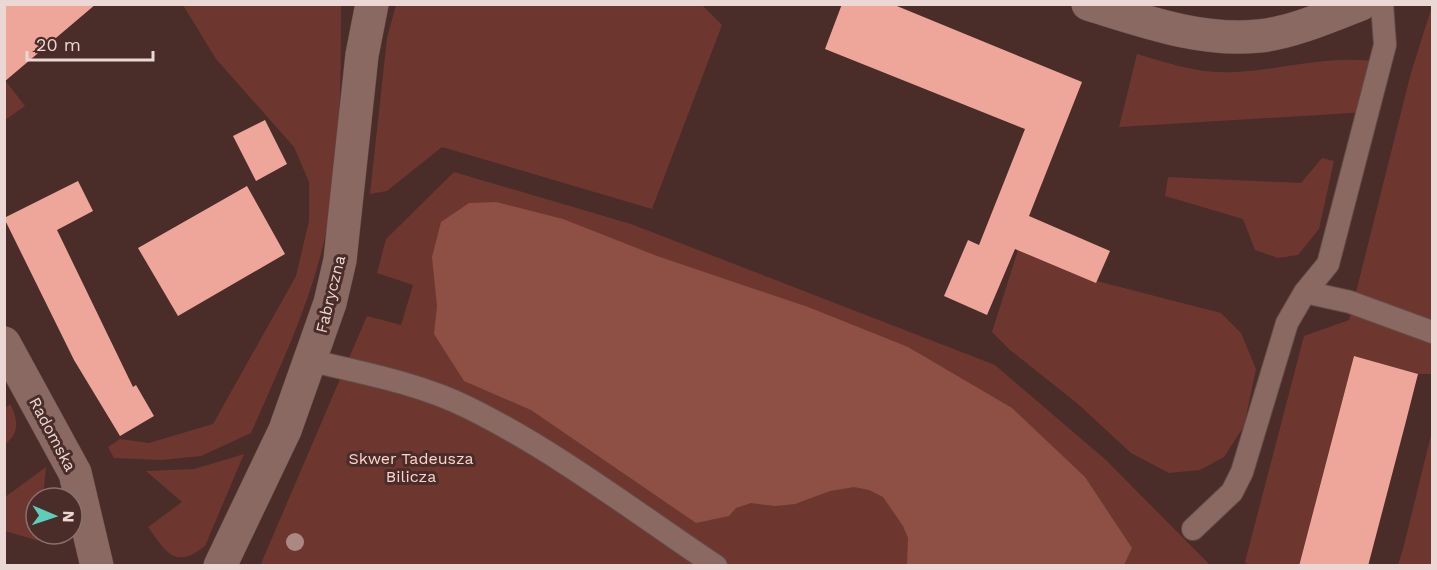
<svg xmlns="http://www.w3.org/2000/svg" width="1437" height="570" font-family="'Work Sans',sans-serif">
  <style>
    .green { fill: #6d3730 }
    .forest { fill: #8e4f45 }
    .building { fill: #eea69a }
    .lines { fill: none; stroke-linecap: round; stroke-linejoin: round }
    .service-casing { stroke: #644b47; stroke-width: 24 }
    .minor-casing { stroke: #644b47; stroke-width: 34 }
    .service { stroke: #8b6963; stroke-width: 22 }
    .minor { stroke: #8b6963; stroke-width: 33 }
    .tree { fill: #ac8882 }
    .labels { text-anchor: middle; stroke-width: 6; stroke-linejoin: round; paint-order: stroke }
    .street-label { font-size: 16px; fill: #ebd7d4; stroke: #4a2c28 }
    .park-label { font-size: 16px; fill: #fcd3cc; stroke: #4a2c28 }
  </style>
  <rect width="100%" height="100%" fill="#4a2c28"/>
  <path class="green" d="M183,5H341C341,81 341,162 325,237C310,305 279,369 251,433L201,456L161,460L114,458L108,447L120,439L149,443L213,424L296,276L309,221V182L294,147L216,59Z
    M396,5H702L722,25L652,209L442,147L387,191L370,194L387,38Z
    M1432,6V374H1418L1354,356L1299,565H1248L1245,562L1304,336L1349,320L1411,73Z
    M1137,54C1162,61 1190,71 1217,72C1272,74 1324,53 1381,62L1368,112L1119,127Z
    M4,79L25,106L5,120H4Z
    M1322,158L1334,161L1319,229L1298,255L1278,258L1255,250L1243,219L1165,196L1168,177L1301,183Z
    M454,172L631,224L995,365L1106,460L1210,565L260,566L367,316L401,325L413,285L377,273L386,239Z
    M1018,250L1089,279L1221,313L1241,333L1256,369L1244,426L1224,457L1200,470L1169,473L1131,453L1078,404L1010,350L992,332Z
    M10,404C18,418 20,434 5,444V408Z
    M1432,431V565H1398L1403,549Z
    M244,454L205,546C175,570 166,552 148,527L182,502L146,471L194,469Z
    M46,467L43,498H36V534H53L55,538L39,541L5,531V497Z"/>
  <path class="forest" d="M496,202L563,219L657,256L808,307L908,347L1012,408L1085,477L1132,548L1124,565H907L908,538L903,526L883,497L869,490L854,487L830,491L795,504L775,506L751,503L736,508L729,516L696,523L531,410L464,381L434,334L437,306L432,257L441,222L469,203Z"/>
  <path class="building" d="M4,4H96L4,82Z
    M842,4H892L1082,82L1029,216L1110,251L1096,283L1015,249L987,315L944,296L968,240L979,245L1025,129L825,49Z
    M265,120L287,164L256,181L233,136Z
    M78,181L93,211L57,230L133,387L136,385L154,416L120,436L74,360L4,218Z
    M247,186L285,254L178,316L138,248Z
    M1354,356L1418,374L1405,425L1368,566H1299Z"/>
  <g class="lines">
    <defs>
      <path id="service" d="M1305,292L1350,302L1432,332
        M312,361C364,373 421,384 469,408C556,451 635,512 716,566
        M1193,529L1232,492L1242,472L1287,323L1305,292L1328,264L1385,45L1382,4"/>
      <path id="minor" d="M1088,4C1143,21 1201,42 1259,36C1291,33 1330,16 1361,4
        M4,343L75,473L97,566
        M220,566L285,430L330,303L340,260L362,55L372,4"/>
    </defs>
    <use href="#service" class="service-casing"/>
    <use href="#minor" class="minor-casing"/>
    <use href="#service" class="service"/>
    <use href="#minor" class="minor"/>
  </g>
  <circle class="tree" cx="295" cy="542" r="9"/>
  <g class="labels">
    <g class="street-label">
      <text transform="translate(330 294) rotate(-76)" y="6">Fabryczna</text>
      <text transform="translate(53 434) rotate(62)" y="6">Radomska</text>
    </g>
    <g class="park-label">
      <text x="411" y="464">Skwer Tadeusza<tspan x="411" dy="18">Bilicza</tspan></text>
    </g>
  </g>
  <rect width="1437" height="570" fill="none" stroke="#ebd7d4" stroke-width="12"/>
  <g transform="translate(54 516) rotate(92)"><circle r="28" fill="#4a2c28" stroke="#8a706d" stroke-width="1.5"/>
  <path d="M0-4.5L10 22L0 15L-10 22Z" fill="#5dceb9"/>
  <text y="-9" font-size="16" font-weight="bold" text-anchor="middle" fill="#ebd7d4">N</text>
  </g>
  <path d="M27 51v9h126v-9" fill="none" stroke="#ebd7d4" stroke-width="3"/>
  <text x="36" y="51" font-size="18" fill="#ebd7d4" stroke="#4a2c28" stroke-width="4.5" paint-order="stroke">20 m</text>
</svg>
